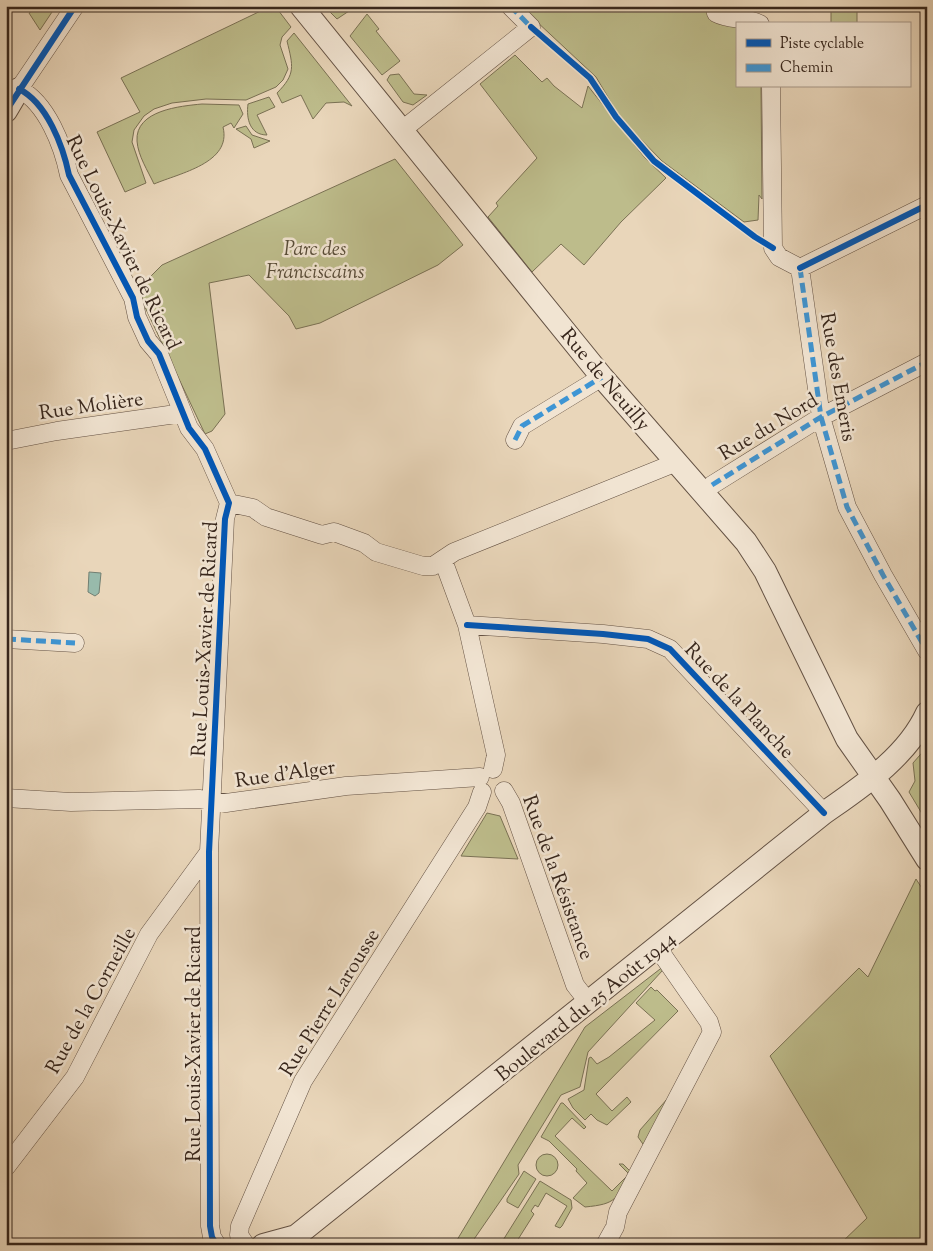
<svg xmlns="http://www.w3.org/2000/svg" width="933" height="1251" font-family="'Sorts Mill Goudy',serif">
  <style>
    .green { fill: #bdbc8b; stroke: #7a7154 }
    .water { fill: #98baab; stroke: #717f72 }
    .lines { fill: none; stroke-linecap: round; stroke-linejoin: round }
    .minor-casing { stroke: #645244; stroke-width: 19 }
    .tertiary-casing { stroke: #645244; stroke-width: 24 }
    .minor { stroke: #f1e4d2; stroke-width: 18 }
    .tertiary { stroke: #f1e4d2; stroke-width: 22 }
    .quiet { stroke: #3e95d4; stroke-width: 5; stroke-dasharray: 10 5; stroke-linecap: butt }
    .cycleway-casing { stroke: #f1e4d2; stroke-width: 9 }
    .cycleway { stroke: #0057b8; stroke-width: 6 }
    .labels { text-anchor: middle; stroke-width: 5; stroke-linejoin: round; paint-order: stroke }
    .street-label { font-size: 20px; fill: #37261c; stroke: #f1e4d2 }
    .park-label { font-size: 20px; font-style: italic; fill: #584c38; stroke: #f1e4d2 }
  </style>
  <rect width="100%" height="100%" fill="#e9d6ba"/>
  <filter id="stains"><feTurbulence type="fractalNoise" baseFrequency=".004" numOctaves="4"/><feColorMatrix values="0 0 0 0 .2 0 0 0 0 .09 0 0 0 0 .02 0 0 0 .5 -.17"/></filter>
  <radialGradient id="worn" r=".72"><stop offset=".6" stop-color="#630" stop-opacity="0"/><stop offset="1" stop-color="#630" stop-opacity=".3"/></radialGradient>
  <path class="green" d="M40,6H56L40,30L29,13Z
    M271,6H275L291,27L282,37L280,45L288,69L283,80L276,87L246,100L206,99L172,103L154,109L144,116L134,130L132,142L146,183L125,192L97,132L140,112L121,78Z
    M324,6H364L349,11L337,19Z
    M520,6L732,7L737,24V86H761L762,199L759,195L758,220L744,222L662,161L621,119L596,77Z
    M831,6H857V24H831Z
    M367,14L379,29L376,31L400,61L382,75L350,36Z
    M294,33L352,106L344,102L326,103L313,119L301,95L282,103L277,93C296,74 293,66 287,41Z
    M515,55L542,82L547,78L554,86L582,108L588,86L645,158L666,178L621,222L584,265L561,244L532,272L488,217L498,206L496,203L537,158L480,84Z
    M399,74L414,94L427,95L413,105L403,102L387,80L390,75Z
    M269,97L275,107L257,115L267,135C250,135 246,119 248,104Z
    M202,104L239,105L243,114L234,128L231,123L223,127C232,163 180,173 154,184C148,171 138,156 137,141C135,110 181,106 202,104Z
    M246,126L252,135L270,141L254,148L251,139L236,129Z
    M395,159L463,245L438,265L320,323L296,329L289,316L249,275L209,283L225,414L212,431L205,434L135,286L147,280L162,265Z
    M927,747V822L909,792L915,781L913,763Z
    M487,813L500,816L518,859L461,856Z
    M916,879L927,896V1245H839L867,1218L770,1056L859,968L868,977Z
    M664,966L662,971L588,1052L580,1087L561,1095L518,1165L519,1174L470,1245H454L585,1027Z
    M651,987L655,991L657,990L678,1011L596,1094L612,1111L627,1097L631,1102L607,1125L597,1120L591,1114L585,1120L573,1108L568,1099L584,1090L589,1058L591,1057L597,1064L609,1057L655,1020L636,1003Z
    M668,1098L645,1147L638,1137L640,1130Z
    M561,1103H563L586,1127L584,1129L572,1118L555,1136L612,1191L629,1174L619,1164H623L630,1171C617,1199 617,1204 585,1207L573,1198L587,1183L576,1171L577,1169L549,1141L541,1137Z
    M536 1165a11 11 0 1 1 22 0a11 11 0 1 1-22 0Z
    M524,1171L536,1179L518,1208L507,1202V1199Z
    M540,1181L571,1200L572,1208L562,1226L560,1228L555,1226L567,1206L546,1193L538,1207L535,1205L531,1211L534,1214L517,1241L514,1239L511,1245H500Z"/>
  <path class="water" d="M89,572L101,573L99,593L95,596L88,592Z"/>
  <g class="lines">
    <defs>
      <path id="minor" d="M75,6L19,89C47,103 63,146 69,175L133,298L137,317L148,341L159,354L189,428L205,449L229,503L225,519L209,852L210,1226L212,1237L217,1245
        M716,13C731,21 744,16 760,24
        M771,86L773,248L779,257L800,268
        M401,131L531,27L510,6
        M800,268L821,417L847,507L883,575L927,651
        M800,268L927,205
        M515,440L522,426L602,377
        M6,441L57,431L183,413
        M712,485L821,417L927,362
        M229,503L253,508L266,517L322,535L334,532L364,543L376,552L423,566H433L454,552L677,462
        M443,560L467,625L496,755L493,769
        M467,625L603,634L648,639L670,649L824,813
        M6,639L75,643
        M504,791L511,803L575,985L589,1003
        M6,798L71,802L199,799L226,803L346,786L480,777
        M6,1167L75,1077L149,934L209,852
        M245,1244L239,1235L240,1226L303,1081L477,807L482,792
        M605,1245L615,1227L618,1212L712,1032L709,1022L657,947"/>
      <path id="tertiary" d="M301,6L602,377L746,542L765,571L847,739L890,800L927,859
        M6,111L19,89
        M263,1245L296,1236
        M289,1245L296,1236L824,813C861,787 907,757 927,713"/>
    </defs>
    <use href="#minor" class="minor-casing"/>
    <use href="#tertiary" class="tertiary-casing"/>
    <use href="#minor" class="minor"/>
    <use href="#tertiary" class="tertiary"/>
    <path class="quiet" d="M510,6L531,27
      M800,268L821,417L847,507L883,575L927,651
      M515,440L522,426L602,377
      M712,485L821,417L927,362
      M6,639L75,643"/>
    <defs>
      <path id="cycleway" d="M531,27L590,78L616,117L654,161L755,237L773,248
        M19,89C47,103 63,146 69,175L133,298L137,317L148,341L159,354L189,428L205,449L229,503L225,519L209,852L210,1226L212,1237L217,1245
        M6,111L75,6
        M800,268L927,205
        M467,625L603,634L648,639L670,649L824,813"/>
    </defs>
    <use href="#cycleway" class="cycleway-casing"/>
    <use href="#cycleway" class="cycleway"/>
  </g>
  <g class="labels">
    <g class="street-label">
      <text transform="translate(124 242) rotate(64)" y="7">Rue Louis-Xavier de Ricard</text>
      <text transform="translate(839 377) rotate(80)" y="7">Rue des Emeris</text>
      <text transform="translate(606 379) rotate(50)" y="7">Rue de Neuilly</text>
      <text transform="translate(91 405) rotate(-8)" y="7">Rue Molière</text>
      <text transform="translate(768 426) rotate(-31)" y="7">Rue du Nord</text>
      <text transform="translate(204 639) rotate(-87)" y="7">Rue Louis-Xavier de Ricard</text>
      <text transform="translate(740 700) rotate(47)" y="7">Rue de la Planche</text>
      <text transform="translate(285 773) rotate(-8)" y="7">Rue d'Alger</text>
      <text transform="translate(559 877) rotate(70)" y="7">Rue de la Résistance</text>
      <text transform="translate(90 1000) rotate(-61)" y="7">Rue de la Corneille</text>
      <text transform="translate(329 1002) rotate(-58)" y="7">Rue Pierre Larousse</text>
      <text transform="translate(585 1006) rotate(-39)" y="7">Boulevard du 25 Août 1944</text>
      <text transform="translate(193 1044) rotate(-90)" y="7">Rue Louis-Xavier de Ricard</text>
    </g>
    <g class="park-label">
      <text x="315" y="255">Parc des<tspan x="315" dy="23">Franciscains</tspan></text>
    </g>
  </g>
  <rect width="933" height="1251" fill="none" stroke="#e9d6ba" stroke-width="25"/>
  <rect x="8" y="8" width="918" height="1236" fill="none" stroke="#37261c" stroke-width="2.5"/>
  <rect x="12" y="12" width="908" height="1226" fill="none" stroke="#37261c"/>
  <rect x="736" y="22" width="175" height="65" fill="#f1e4d2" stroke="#a79889"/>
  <rect x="746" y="39" width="25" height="8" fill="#0057b8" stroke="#a79889"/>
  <text x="780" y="48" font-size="15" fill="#37261c">Piste cyclable</text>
  <rect x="746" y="64" width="25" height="8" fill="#3e95d4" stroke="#a79889"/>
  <text x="780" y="72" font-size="15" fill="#37261c">Chemin</text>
  <rect width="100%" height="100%" filter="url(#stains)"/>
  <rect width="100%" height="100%" fill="url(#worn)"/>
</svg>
